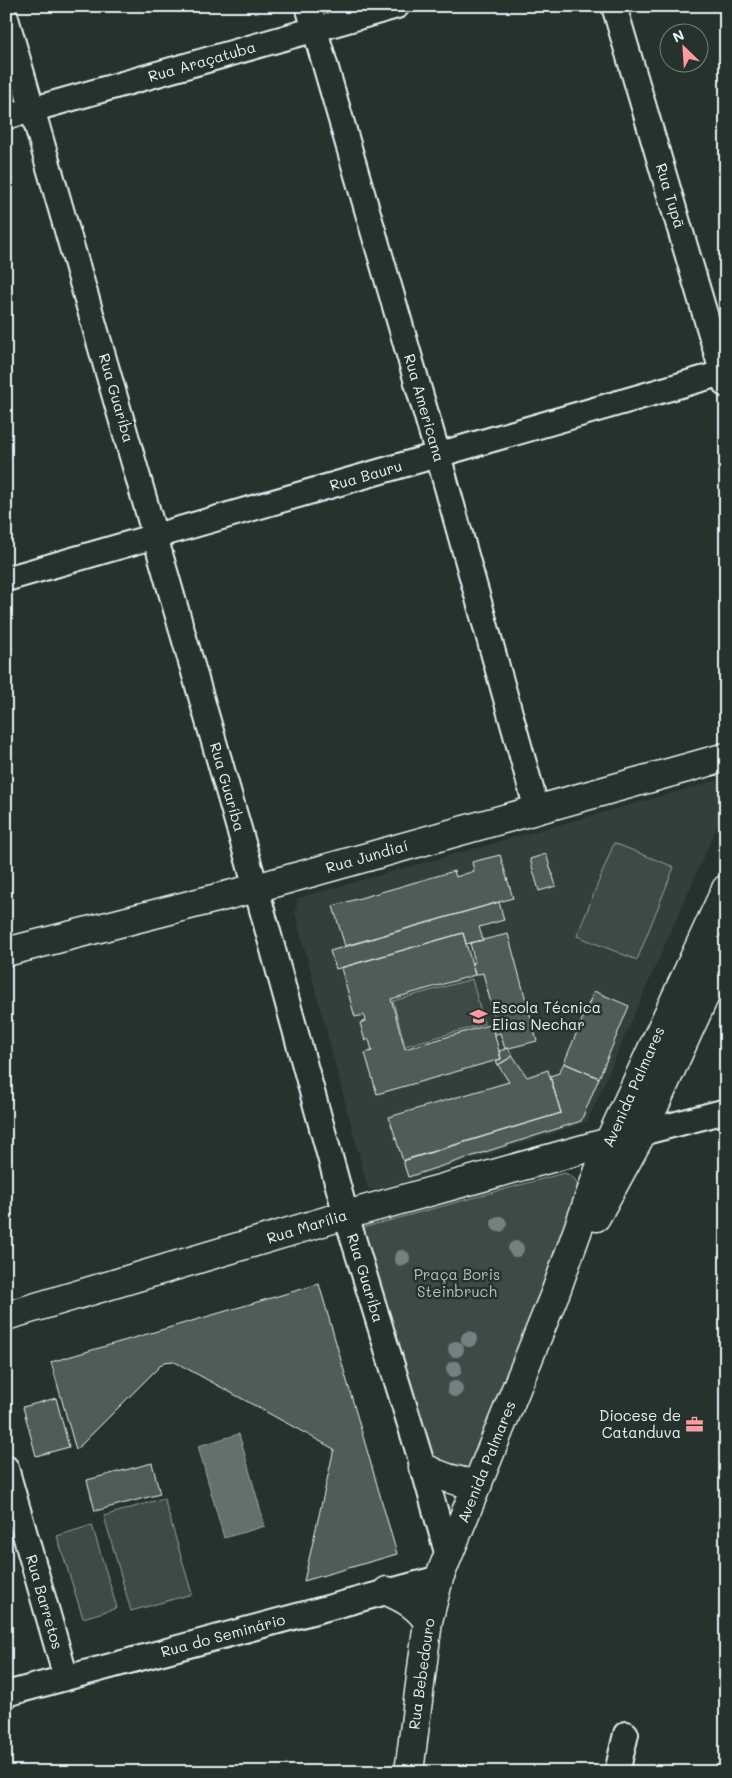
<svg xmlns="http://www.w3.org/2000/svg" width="732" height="1778" font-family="Mali,sans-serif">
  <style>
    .built { fill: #333f3a }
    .green { fill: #3e4b47; stroke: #939ea0 }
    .water { fill: #636f6d; stroke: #98a3a5 }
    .building { fill: #505c59; stroke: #e8f1f8 }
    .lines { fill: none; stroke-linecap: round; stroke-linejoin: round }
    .minor-casing { stroke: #e8f1f8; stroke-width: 28 }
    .tertiary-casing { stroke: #e8f1f8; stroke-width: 31 }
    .secondary-casing { stroke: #e8f1f8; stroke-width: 31 }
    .minor { stroke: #26332d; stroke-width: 24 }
    .tertiary { stroke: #26332d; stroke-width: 28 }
    .secondary { stroke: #26332d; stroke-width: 28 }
    .tree { fill: #758080 }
    .labels { text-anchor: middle; stroke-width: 5; stroke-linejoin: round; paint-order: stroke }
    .street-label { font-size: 15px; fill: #e8f1f8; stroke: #26332d }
    .poi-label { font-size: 15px; fill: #e8f1f8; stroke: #26332d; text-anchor: start }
    .park-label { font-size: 15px; fill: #b5bfc3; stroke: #26332d }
  </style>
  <rect width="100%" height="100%" fill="#26332d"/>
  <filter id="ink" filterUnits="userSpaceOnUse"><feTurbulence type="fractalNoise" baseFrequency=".02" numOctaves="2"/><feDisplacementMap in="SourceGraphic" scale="10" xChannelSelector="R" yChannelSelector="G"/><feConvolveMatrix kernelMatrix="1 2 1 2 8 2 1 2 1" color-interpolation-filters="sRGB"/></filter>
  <g filter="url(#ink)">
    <path class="built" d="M726,778V806L587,1122L382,1189H368L295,912L298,898Z"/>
    <path class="green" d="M614,843L674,867L637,960L577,936Z
      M472,979L484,1024L405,1046L393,1001Z
      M564,1173C577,1177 578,1183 577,1196L472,1465L461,1471L434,1460L361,1251L362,1228Z
      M164,1498L192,1594L131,1611L104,1516Z
      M92,1525L117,1608L83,1618L57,1536Z"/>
    <path class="water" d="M239,1434L265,1526L224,1538L198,1446Z"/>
    <path class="building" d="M546,854L556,886L539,891L530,859Z
      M500,855L513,898L345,946L333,906L454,871L456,877L474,871L472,862Z
      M499,902L504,920L479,927L483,940L466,944L463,933L336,969L330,951Z
      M463,933L475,975L391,999L405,1049L492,1024L501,1059L377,1094L365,1053L372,1051L369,1039L365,1041L360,1023L365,1021L364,1015L355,1017L341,968Z
      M508,934L537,1041L505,1049L500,1033L494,1035L492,1024L496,1023L483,973L475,975L472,963L475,962L470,943Z
      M594,991L629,1006L599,1078L564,1063Z
      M508,1048L513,1056L498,1065L496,1060L501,1059L499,1051Z
      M513,1056L527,1077L548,1070L561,1113L403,1161L389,1117L509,1082L498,1065Z
      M564,1063L599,1078L581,1121L408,1177L403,1161L404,1160L561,1113L550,1076L559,1073Z
      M319,1284L397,1554L304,1581L334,1449L173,1361L164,1362L76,1450L51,1362Z
      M56,1398L69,1447L36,1456L23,1407Z
      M152,1463L160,1494L95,1511L87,1480Z"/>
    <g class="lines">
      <defs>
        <path id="minor" d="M308,6L438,455L537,810
          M614,6L726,385
          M6,18L256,888L346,1215L423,1467L448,1556
          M6,117L397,6
          M6,579L726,372
          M642,1133L726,1111
          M6,1468L66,1678
          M6,1694L439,1578
          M617,1772L626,1734"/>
        <path id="tertiary" d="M6,952L256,888L726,757
          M6,1316L346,1215L609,1142"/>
        <path id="secondary" d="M596,1217L642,1133L726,949
          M423,1467C441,1478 458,1482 478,1484
          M387,1591C405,1599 416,1605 428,1621
          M409,1772L428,1621L439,1578L556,1291L609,1142L726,889"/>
      </defs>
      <use href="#minor" class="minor-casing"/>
      <use href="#tertiary" class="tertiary-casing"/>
      <use href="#secondary" class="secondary-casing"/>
      <use href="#minor" class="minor"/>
      <use href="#tertiary" class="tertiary"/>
      <use href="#secondary" class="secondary"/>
    </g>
    <g class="tree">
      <circle cx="499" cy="1224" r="8"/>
      <circle cx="516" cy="1249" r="8"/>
      <circle cx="402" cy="1258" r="8"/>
      <circle cx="469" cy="1339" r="8"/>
      <circle cx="456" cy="1349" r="8"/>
      <circle cx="454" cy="1369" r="8"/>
      <circle cx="455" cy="1389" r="8"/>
    </g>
  </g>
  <defs>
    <symbol id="university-bare" viewBox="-9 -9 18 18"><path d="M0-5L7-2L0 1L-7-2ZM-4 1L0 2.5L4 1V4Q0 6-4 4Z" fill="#ff9aa2" stroke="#26332d" stroke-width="2.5" paint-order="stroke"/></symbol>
    <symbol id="office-bare" viewBox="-9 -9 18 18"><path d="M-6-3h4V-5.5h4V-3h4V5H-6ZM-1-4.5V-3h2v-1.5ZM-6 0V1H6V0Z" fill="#ff9aa2" stroke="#26332d" stroke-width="2.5" paint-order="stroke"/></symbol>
  </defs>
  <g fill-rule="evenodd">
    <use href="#university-bare" x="466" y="1004" width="25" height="25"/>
    <use href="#office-bare" x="682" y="1412" width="25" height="25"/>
  </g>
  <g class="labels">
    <g class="street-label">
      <text transform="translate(202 62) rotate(-16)" y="5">Rua Araçatuba</text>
      <text transform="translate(670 196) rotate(73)" y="5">Rua Tupã</text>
      <text transform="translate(116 398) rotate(74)" y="5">Rua Guaríba</text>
      <text transform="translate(424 408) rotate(74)" y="5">Rua Americana</text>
      <text transform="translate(366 476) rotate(-16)" y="5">Rua Bauru</text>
      <text transform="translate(227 787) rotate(74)" y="5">Rua Guaríba</text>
      <text transform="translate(367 857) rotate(-16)" y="5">Rua Jundiaí</text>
      <text transform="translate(634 1087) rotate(-66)" y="5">Avenida Palmares</text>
      <text transform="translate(307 1227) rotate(-17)" y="5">Rua Marília</text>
      <text transform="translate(365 1278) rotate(73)" y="5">Rua Guaríba</text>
      <text transform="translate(487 1462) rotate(-68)" y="5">Avenida Palmares</text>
      <text transform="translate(44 1602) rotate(74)" y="5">Rua Barretos</text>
      <text transform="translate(223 1636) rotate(-15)" y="5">Rua do Seminário</text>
      <text transform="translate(422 1674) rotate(-82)" y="5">Rua Bebedouro</text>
    </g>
    <g class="poi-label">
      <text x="492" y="1013">Escola Técnica<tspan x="492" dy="17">Elias Nechar</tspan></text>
      <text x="681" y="1421" text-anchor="end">Diocese de<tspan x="681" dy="17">Catanduva</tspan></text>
    </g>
    <g class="park-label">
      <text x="457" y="1280">Praça Boris<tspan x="457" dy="17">Steinbruch</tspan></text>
    </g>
  </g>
  <rect width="732" height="1778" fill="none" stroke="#26332d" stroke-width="25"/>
  <rect x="12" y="12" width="707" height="1753" fill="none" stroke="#e8f1f8" stroke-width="2" filter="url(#ink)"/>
  <g transform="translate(684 48) rotate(335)"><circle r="24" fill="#26332d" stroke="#747f7e"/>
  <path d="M0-4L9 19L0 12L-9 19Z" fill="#ff9aa2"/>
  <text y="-8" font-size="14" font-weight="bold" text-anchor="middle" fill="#e8f1f8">N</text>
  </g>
</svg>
